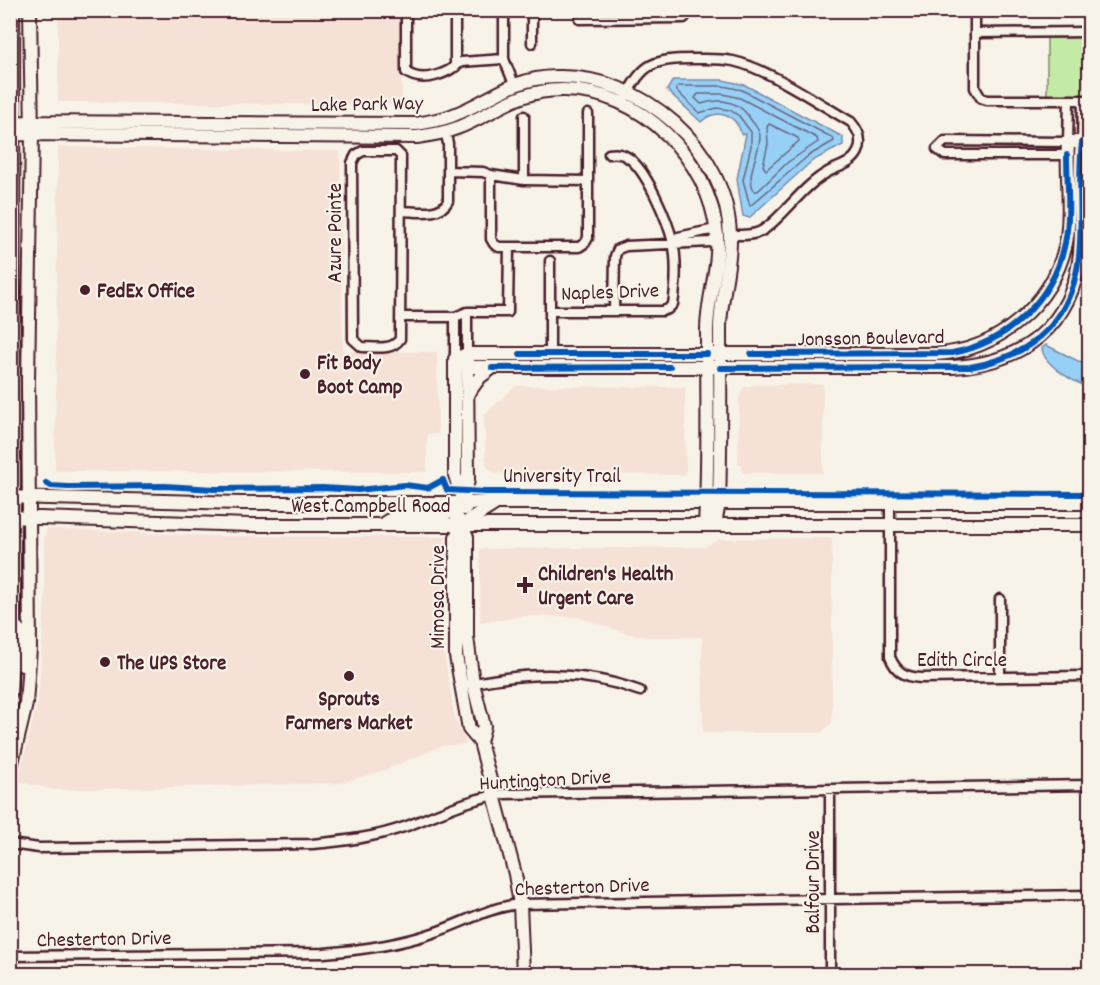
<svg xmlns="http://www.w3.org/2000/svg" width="1100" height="985" font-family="Dekko,sans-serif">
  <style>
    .built { fill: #f6e1d6 }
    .green { fill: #c3eba6; stroke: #868568; stroke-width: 1.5 }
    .water { fill: #97d0f7; stroke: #7889a5; stroke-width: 1.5 }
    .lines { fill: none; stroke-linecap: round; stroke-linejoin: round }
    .shore { stroke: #69667d; stroke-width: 1.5 }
    .street-casing { stroke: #4a1f2b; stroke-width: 13 }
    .secondary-casing { stroke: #4a1f2b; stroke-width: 16 }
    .street { stroke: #f7f3e8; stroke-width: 8 }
    .secondary { stroke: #f7f3e8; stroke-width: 12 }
    .cycleway-casing { stroke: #f7f3e8; stroke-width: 10 }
    .cycleway { stroke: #0057b8; stroke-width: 6 }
    .poi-dot { fill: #4a1f2b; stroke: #f7f3e8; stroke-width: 2 }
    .labels { text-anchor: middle; stroke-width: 4.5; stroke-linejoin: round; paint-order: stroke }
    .street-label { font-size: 21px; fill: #4a1f2b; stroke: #f7f3e8 }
    .poi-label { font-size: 21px; font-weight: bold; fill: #4a1f2b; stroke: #f7f3e8; text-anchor: start }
  </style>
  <rect width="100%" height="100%" fill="#f7f3e8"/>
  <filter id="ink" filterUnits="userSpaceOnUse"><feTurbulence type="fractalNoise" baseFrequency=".0167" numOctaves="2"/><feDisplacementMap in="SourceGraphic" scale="12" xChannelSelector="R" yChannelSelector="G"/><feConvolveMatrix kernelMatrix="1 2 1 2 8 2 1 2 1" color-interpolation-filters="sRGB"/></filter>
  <g filter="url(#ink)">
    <path class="built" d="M58,11H401L402,105L58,102Z
      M58,147L340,151L343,351L437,352L438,434H427V472L55,471Z
      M823,384V473H742V465L738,464L739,397L744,387L755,385Z
      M515,386L685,387L686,475L496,473L488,468L486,462L484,416Z
      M47,529L216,536L446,537L443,646L455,720L467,744L442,746L385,770L341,783L54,790L18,781L38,700L45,596L44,538Z
      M832,538V723L821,733H703L702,637H647L626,633L578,617L522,616L502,620L480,622V549L704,547L721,539Z"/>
    <path class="green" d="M1089,37V95H1047V38Z"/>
    <path class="water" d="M673,80H723L745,85L843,137V145L812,161L749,218L743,216L737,179L746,134H741C737,114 715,108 701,122L667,90Z
      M1046,345L1078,361L1089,363V387C1075,383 1043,365 1042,348Z"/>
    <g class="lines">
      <path class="shore" d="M679,86H723L742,90L833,138L834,141L808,156L750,206L743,180L751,146V132L739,116L730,110L717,108L699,113L677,91L676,88Z
        M698,94H723L740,98L817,138L818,142L788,162L758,191H754C745,174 760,154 760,136C759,128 755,125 751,120C739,100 721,98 701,104L695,98Z
        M769,124L798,138L799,141L766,170L763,166L768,144L767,127Z"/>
      <defs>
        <path id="street" d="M406,10V72C423,84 447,74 461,62L504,59
          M455,10V67
          M504,10V59L514,84
          M975,10V88L981,98L987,100H1090
          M580,19L684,18L691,10
          M975,33L1090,32
          M532,43V10
          M626,97C642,63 655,59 691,59C705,59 719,58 733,61C769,69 818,103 851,122C859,131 863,140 858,152C852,164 839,166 828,172C803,186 788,211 766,228C756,236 743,235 730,235
          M524,116V180
          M1082,142L1083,100
          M363,151H396L401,156L400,339C392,351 375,347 362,347L353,339L352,163L356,155Z
          M1067,155H945L937,149L945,141L1068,142L1069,100
          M448,171L483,172L491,175L524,180L588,181
          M491,175V239L494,244L499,247H579L585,243L588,238V114
          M401,211C416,211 440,217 448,201V143L445,132
          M550,311H662L668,309L673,304C676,287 677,259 673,243C668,221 646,168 627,157C621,153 616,153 609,154
          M614,311L615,256L618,249L626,246L711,242L717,236L711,230L678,237L673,244
          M467,312V354
          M401,317H455L467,312H508L509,247
          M455,317V359
          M550,354V261
          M890,503V657C896,672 905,677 921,678L1090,676
          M1000,599V677
          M469,684C528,672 583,670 640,691
          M10,844L39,848L312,844C345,841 377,837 407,826C439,814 469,798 504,794L1090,785
          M10,956L324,953C361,950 398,945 433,933C463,923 489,907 520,904L1090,895
          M830,974V790"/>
        <path id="secondary" d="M14,122L416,124C428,122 440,120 451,116C492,101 509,78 556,77C641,74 728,149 730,236C731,266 721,296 720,326C720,385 721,444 719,503L715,524
          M14,134L417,137C431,135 444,133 457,128C496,113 516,90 562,90C640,89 710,159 717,235C720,268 706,301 707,334C707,397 709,461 705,524
          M455,359L467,367H952C1022,364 1073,326 1080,253C1083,217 1078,179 1082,142
          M455,359L467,354H936C998,351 1053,304 1066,243C1072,210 1066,175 1068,142H1090
          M455,359V475L465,509
          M467,395L480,377L492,368
          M10,497L241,503H1090
          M463,502L468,480L467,361
          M441,504L447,506L454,511L467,537V637L473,683L484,726L480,742
          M495,504L462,525L456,537V656L469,729L480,742L515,874L520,904L523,974
          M10,517L249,525H1090
          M383,524C408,505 441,522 458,508
          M17,628L21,633L22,665
          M10,694L14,625L13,10
          M10,771L26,704L30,648L28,380L32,135L30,10"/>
      </defs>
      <use href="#street" class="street-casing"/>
      <use href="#secondary" class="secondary-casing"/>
      <use href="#street" class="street"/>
      <use href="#secondary" class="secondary"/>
      <defs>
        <path id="cycleway" d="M520,354H707
          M751,354L952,353C1007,343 1054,299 1065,243C1071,215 1067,184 1067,155
          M492,368L670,367
          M720,368L970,367C1039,355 1077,314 1080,243C1082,209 1078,176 1082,142
          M46,483L51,486L68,487L165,486L214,489L323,488L358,490L405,485L428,488L443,480L447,490L486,492L1090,494"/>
      </defs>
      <use href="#cycleway" class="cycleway-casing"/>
      <use href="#cycleway" class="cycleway"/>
    </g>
  </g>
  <g class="poi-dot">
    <circle cx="85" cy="290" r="6"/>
    <circle cx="305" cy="374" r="6"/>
    <path d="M522 576h6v6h6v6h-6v6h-6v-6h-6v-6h6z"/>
    <circle cx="105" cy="662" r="6"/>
    <circle cx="349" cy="676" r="6"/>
  </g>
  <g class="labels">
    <g class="street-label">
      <text transform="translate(367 103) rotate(-1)" y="7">Lake Park Way</text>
      <text transform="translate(334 233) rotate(-90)" y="7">Azure Pointe</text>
      <text transform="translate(610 291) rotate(-2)" y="7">Naples Drive</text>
      <text transform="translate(871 337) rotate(-1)" y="7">Jonsson Boulevard</text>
      <text x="562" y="482">University Trail</text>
      <text x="371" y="512">West Campbell Road</text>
      <text transform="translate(437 597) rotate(-90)" y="7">Mimosa Drive</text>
      <text x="962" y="666">Edith Circle</text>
      <text transform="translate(545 779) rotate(-3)" y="7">Huntington Drive</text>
      <text transform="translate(812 882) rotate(-90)" y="7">Balfour Drive</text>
      <text transform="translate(582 886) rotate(-2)" y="7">Chesterton Drive</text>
      <text transform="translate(104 938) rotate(-1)" y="7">Chesterton Drive</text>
    </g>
    <g class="poi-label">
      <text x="97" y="297">FedEx Office</text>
      <text x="317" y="369">Fit Body<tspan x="317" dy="24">Boot Camp</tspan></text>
      <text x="538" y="580">Children's Health<tspan x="538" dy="24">Urgent Care</tspan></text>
      <text x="117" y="669">The UPS Store</text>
      <text x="349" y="705" text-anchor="middle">Sprouts<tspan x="349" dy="24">Farmers Market</tspan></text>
    </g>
  </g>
  <rect width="1100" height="985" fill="none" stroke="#f7f3e8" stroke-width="36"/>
  <rect x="18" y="18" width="1064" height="949" fill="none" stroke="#4a1f2b" stroke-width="2" filter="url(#ink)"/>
</svg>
